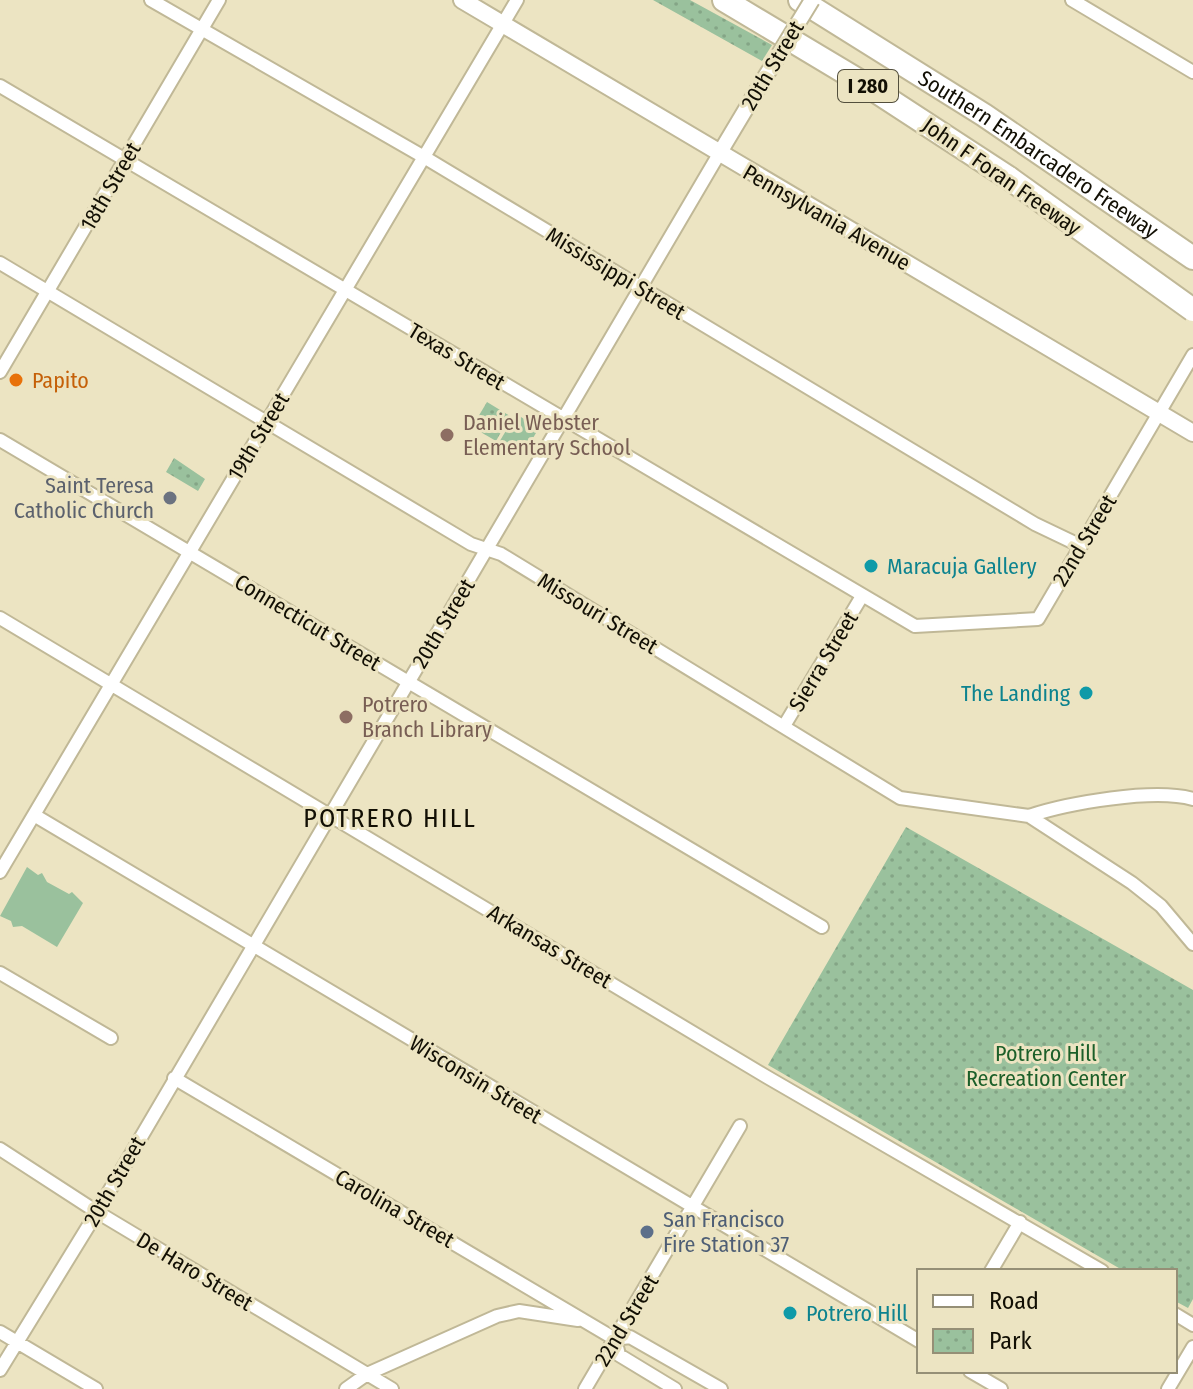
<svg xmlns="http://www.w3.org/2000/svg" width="1193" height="1389" font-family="'Fira Sans Condensed',sans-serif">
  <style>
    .grass { fill: #9ac19d }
    .park { fill: url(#park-dots) }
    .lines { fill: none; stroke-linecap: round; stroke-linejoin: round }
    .minor-casing { stroke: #c0b897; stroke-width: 16 }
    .tertiary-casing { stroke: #c0b897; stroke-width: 18 }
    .secondary-casing { stroke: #c0b897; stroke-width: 20 }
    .motorway-casing { stroke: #c0b897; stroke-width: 26 }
    .minor { stroke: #fff; stroke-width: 12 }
    .tertiary { stroke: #fff; stroke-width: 14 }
    .secondary { stroke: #fff; stroke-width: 16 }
    .motorway { stroke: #fff; stroke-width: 22 }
    .rail-casing { stroke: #837d66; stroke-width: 7 }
    .rail { stroke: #ece4c2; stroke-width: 4; stroke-dasharray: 12; stroke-linecap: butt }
    .tertiary-bridge-casing { stroke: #c0b897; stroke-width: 18; stroke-linecap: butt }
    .motorway-bridge-casing { stroke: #c0b897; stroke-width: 26; stroke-linecap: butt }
    .tertiary-bridge { stroke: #fff; stroke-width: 14 }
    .motorway-bridge { stroke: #fff; stroke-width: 22 }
    .food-dot { fill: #e8710a; stroke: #ece4c2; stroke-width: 3 }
    .education-dot { fill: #8d6e63; stroke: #ece4c2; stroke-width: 3 }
    .worship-dot { fill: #6b7280; stroke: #ece4c2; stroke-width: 3 }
    .culture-dot { fill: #0f9aa8; stroke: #ece4c2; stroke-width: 3 }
    .service-dot { fill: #5c6f8a; stroke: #ece4c2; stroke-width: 3 }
    .labels { text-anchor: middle; stroke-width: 6; stroke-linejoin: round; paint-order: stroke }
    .shield { fill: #ece4c2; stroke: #534f3d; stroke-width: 2 }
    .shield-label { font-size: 20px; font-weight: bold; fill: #120f04 }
    .street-label { font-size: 22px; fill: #120f04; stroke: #ece4c2 }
    .food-label { font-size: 22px; fill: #c56008; stroke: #ece4c2; text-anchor: start }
    .education-label { font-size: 22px; fill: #785e54; stroke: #ece4c2; text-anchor: start }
    .worship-label { font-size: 22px; fill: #5b616d; stroke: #ece4c2; text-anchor: end }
    .culture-label { font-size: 22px; fill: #0d838f; stroke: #ece4c2; text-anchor: start }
    .park-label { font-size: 22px; fill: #1b5f29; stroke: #ece4c2 }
    .service-label { font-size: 22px; fill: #4e5e75; stroke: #ece4c2; text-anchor: start }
    .quarter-label { font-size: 26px; letter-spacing: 2px; fill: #120f04; stroke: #ece4c2 }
  </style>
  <defs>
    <pattern id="park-dots" width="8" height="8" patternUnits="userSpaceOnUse" patternTransform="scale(2)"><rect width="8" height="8" fill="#9ac19d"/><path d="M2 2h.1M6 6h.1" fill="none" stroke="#84a586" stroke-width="1.8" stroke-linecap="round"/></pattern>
  </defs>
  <rect width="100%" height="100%" fill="#ece4c2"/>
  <path class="grass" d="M516,414L539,428L521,458L498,444Z
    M27,867L38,875L42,873L47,882L69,894L72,892L83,903L57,947L22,926L13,927L11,921L0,916Z"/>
  <path class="park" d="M653,0H690L772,45L762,61Z
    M487,402L510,416L496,441L472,427Z
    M174,458L205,479L198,491L166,472Z
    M906,827L1193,990V1299L1188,1308L1175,1301V1271H1124L768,1065Z"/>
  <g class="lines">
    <defs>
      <path id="minor" d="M151,0L424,157L1035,524L1081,546
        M1072,0L1193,72
        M0,86L915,626L1038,619L1193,355
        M0,263L471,544L501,554L900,798L1029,816L1132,883L1161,906L1193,944
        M0,372L219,0
        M0,440L822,927
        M0,618L767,1077L1102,1271
        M784,726L862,596
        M34,815L919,1341
        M1029,816C1068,803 1154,788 1193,799
        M0,872L517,0
        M0,973L111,1038
        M174,1078L615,1339L630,1337L721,1389
        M0,1149L97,1212L392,1389
        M991,1271L1020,1222
        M1175,1314L1193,1325
        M0,1332L96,1389
        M615,1339L619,1355L675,1389
        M0,1370L97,1212L719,154
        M970,1371L1001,1389
        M346,1389L367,1374L497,1316L519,1311L578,1320
        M585,1389L740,1126
        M1168,1389L1193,1347"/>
      <path id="tertiary" d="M719,154L762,82"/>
      <path id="secondary" d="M462,0L1193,433"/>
      <g id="motorway">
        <path d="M724,0L871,88L1009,178"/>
        <path id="s1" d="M800,0L984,115L1193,258"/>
      </g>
    </defs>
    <use href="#minor" class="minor-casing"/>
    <use href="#tertiary" class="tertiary-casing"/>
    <use href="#secondary" class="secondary-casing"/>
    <use href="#motorway" class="motorway-casing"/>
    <use href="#minor" class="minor"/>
    <use href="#tertiary" class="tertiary"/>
    <use href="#secondary" class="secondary"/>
    <use href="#motorway" class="motorway"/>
    <defs>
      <path id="rail" d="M1085,243L1193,306"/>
    </defs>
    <use href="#rail" class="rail-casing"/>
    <use href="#rail" class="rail"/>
    <defs>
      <path id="tertiary-bridge" d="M762,82L812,0"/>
      <path id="motorway-bridge" d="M1009,178L1193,310"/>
    </defs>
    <use href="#tertiary-bridge" class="tertiary-bridge-casing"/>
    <use href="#motorway-bridge" class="motorway-bridge-casing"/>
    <use href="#tertiary-bridge" class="tertiary-bridge"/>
    <use href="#motorway-bridge" class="motorway-bridge"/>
  </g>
  <circle class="food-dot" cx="16" cy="380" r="8"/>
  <g class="education-dot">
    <circle cx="447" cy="435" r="8"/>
    <circle cx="346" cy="717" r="8"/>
  </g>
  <circle class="worship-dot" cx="170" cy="498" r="8"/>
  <g class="culture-dot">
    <circle cx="871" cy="566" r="8"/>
    <circle cx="1086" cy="693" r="8"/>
    <circle cx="790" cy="1313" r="8"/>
  </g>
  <circle class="service-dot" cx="647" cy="1232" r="8"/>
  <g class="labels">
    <rect class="shield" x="838" y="70" width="60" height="32" rx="6"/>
    <g class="shield-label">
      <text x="868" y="93">I 280</text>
    </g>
    <g class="street-label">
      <text transform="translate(772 65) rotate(-59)" y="8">20th Street</text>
      <text dy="8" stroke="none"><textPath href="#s1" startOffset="284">Southern Embarcadero Freeway</textPath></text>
      <text transform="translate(1002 176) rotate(35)" y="8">John F Foran Freeway</text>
      <text transform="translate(110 186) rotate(-60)" y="8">18th Street</text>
      <text transform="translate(827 217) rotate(30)" y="8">Pennsylvania Avenue</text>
      <text transform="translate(616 273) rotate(31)" y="8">Mississippi Street</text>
      <text transform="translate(457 356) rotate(31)" y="8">Texas Street</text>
      <text transform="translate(258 436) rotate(-59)" y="8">19th Street</text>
      <text transform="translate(1084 540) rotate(-59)" y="8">22nd Street</text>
      <text transform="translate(598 613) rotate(31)" y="8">Missouri Street</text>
      <text transform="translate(308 622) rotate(31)" y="8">Connecticut Street</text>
      <text transform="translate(443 623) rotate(-59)" y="8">20th Street</text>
      <text transform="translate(823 661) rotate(-59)" y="8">Sierra Street</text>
      <text transform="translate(550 946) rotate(31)" y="8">Arkansas Street</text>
      <text transform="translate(476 1079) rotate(31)" y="8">Wisconsin Street</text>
      <text transform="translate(114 1181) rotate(-60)" y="8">20th Street</text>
      <text transform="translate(395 1208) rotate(30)" y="8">Carolina Street</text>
      <text transform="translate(195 1271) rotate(31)" y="8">De Haro Street</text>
      <text transform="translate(626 1320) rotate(-59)" y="8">22nd Street</text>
    </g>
    <g class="food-label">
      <text x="32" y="388">Papito</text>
    </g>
    <g class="education-label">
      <text x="463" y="430">Daniel Webster<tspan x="463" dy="25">Elementary School</tspan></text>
      <text x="362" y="712">Potrero<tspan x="362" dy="25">Branch Library</tspan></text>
    </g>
    <g class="worship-label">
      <text x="154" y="493">Saint Teresa<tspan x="154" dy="25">Catholic Church</tspan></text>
    </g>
    <g class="culture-label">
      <text x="887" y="574">Maracuja Gallery</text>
      <text x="1070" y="701" text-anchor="end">The Landing</text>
      <text x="806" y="1321">Potrero Hill</text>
    </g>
    <g class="park-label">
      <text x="1046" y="1061">Potrero Hill<tspan x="1046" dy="25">Recreation Center</tspan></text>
    </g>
    <g class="service-label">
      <text x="663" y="1227">San Francisco<tspan x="663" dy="25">Fire Station 37</tspan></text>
    </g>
    <g class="quarter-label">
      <text x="390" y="827">POTRERO HILL</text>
    </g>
  </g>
  <rect x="917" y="1269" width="260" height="104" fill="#ece4c2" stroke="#958f76" stroke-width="2"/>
  <rect x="933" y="1295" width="40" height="12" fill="#ffffff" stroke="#958f76" stroke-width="2"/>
  <text x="989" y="1309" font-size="24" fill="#120f04">Road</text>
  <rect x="933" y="1329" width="40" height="24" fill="url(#park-dots)" stroke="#958f76" stroke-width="2"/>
  <text x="989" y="1349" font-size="24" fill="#120f04">Park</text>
</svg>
